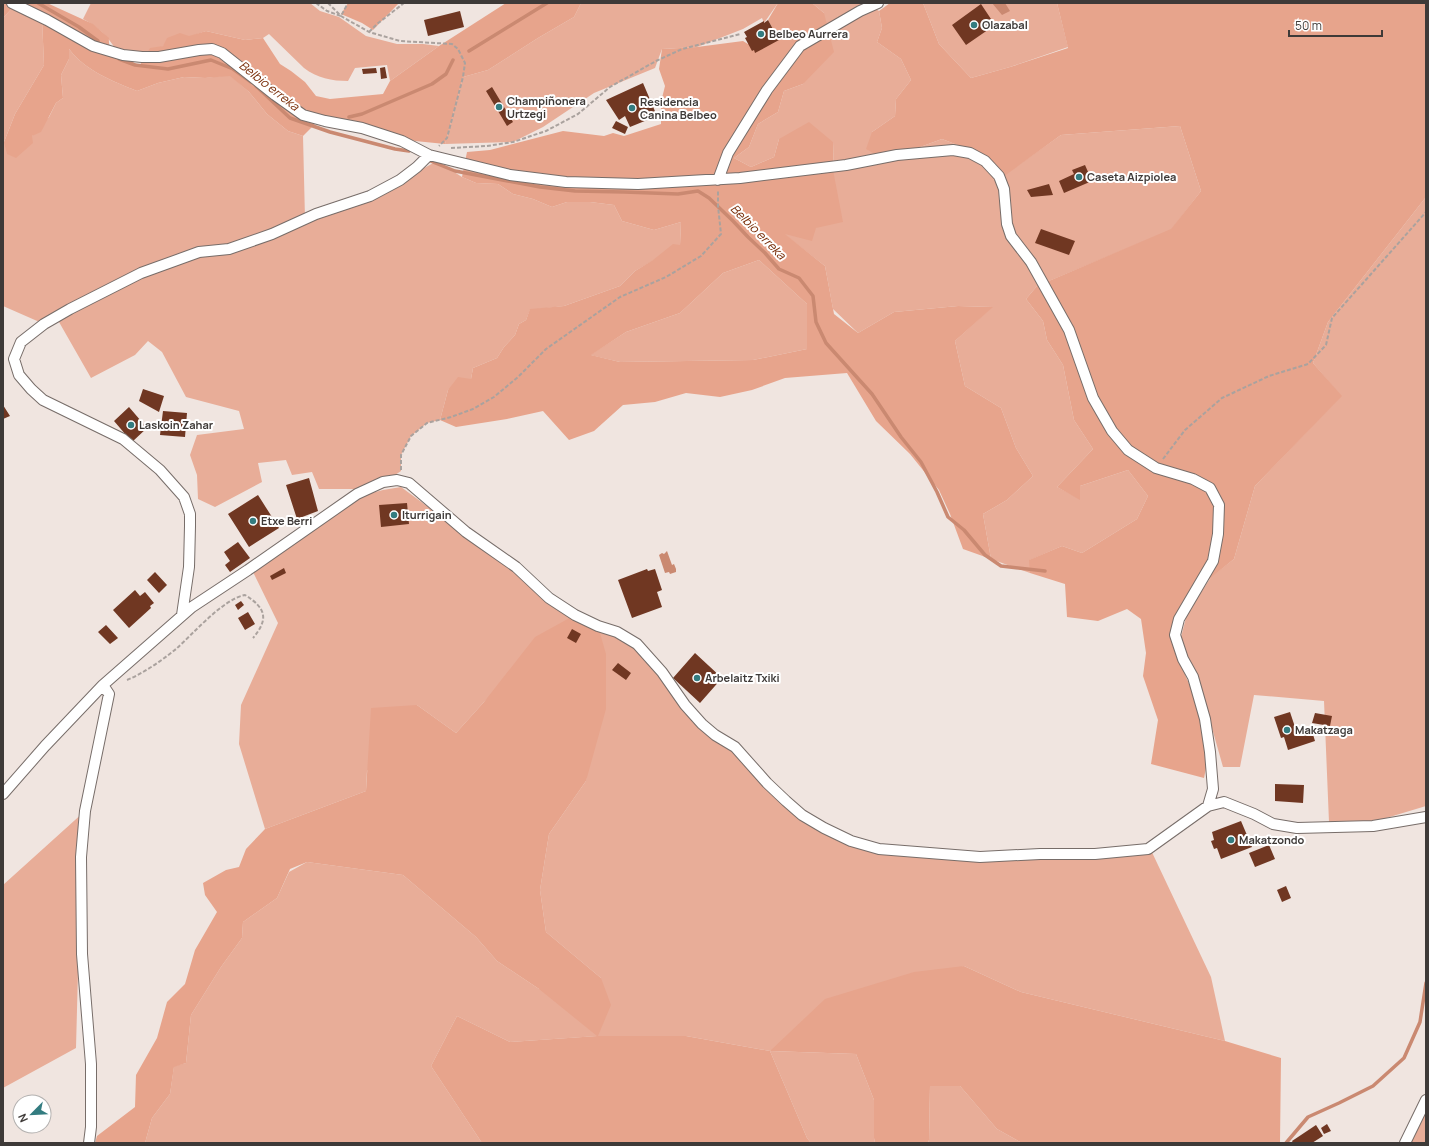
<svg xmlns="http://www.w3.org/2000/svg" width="1429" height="1146" font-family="Manrope,sans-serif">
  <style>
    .green { fill: #e8ad98 }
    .forest { fill: #e7a48c; fill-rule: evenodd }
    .water { fill: #ca8971 }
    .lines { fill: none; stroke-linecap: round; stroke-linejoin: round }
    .stream { stroke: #ca8971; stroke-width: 3.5 }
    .building { fill: #703722 }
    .street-casing { stroke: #776d69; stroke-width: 12 }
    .path { stroke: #aaa29e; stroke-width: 2; stroke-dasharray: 4 2; stroke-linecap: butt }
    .street { stroke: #fff; stroke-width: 10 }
    .poi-dot { fill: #337c80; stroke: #fff; stroke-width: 1.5 }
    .labels { text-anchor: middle; stroke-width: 4; stroke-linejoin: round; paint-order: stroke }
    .poi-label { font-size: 11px; font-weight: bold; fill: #3e3a38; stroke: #fff; text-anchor: start }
    .water-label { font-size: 12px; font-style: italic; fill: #772a05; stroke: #fff }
  </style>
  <rect width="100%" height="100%" fill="#f0e5e0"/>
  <path class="green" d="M91,3H310L320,11L339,17L366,36L397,44H423L439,46L390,81L387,65L355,68L348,81C332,81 317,78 304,68L269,34L263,38L245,40L206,31L163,46L146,55L116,50C108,36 98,27 83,19Z
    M581,3H778L764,23L762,18L743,29L697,47L662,49L655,68L594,93L543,127L513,142L445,144L463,77L488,70L538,38L574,17Z
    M812,3H867L879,11L882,28L877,42L901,59L911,80L896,99L895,116L872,132L912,150L942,139L973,151L1003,176L1061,135L1180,126L1201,191L1171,230L1037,286L1026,299L1043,321L1047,340L1063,365L1074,420L1093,449L1057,487L1080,499V486L1128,470L1148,496L1137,519L1082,553L1062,546L1030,560V573L991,559L983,514L1007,500L1033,476L1016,448L1001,408L965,386L955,341L992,307L958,306L894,312L858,333L833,309L825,266L784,234L816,228L834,175L833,142L779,139L774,157L751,167L734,158L749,147L758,124L778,112L784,91L803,84L824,13Z
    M923,3H1057L1068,47L1010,67L971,78L939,44Z
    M15,5L42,18L44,65L15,114L4,142L32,136L49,117L56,103L63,98L61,75L69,59V49C86,71 112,81 137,91L158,83L184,77L205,78L230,75L249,92L267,114L288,131L303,136L305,219L415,173L437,161L462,177L476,183L498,184L513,194L533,199L552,207L567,202H590L614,205L622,221L654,230L681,222L680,245L635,271L620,286L564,306L530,310L526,320L519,324L515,335L504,347L497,358L473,368L471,379L448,390L440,420L427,423L411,436L401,455V471L392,477L360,489H319L312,472L292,475L286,460L258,463L262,482L215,507L198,499L197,475L190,455L197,435L244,429L239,411L186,397L162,352L148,341L135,355L91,378L59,322L44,324L3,306V18Z
    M1426,197V806L1373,822H1329L1324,701L1254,695L1240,767H1223L1201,689L1180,641L1187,614L1211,577L1234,559L1255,486L1341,396L1313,363L1328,322Z
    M759,260L807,304V349L753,360L620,362L590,355L626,332L680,313L723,273Z
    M401,487L575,615L484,702L456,733L417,705L367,771L366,791L265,829L239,744L241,705L278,623L253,572L364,495L383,490Z
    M598,626L637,644L685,705L786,801L851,841L980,857L1149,846L1211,977L1225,1041L1021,992L964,966L770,1051L856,1054L874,1100V1138L875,1143H811L807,1138L770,1051L686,1036H598L510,1042L457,1016L431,1066L482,1143H145L152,1118L170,1094L174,1066L186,1063L191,1015L221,967L242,938L243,922L277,898L289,872L307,862L403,875L476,937L497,961L539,989L601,978L546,932L540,890L549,834L586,781Z
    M85,811L81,857L76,1048L3,1088V885Z
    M930,1086H960L997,1129L1022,1143H928L929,1140Z
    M1426,1110V1143H1409Z"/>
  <path class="forest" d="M3,3H47L93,24L109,38C107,56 126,59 140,65L150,48L163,46L167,38L180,33L189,36L206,31L245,40L263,38L280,64L291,71L305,82L316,96L330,99L383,94L390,81L439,46L506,3H581L574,17L538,38L488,70L463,77L445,144L415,141L364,124L322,117L303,136L288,131L267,114L249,92L230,76L205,78L184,77L158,83L137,91C112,81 86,71 69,49V59L61,75L63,98L56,103L41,132L32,136L33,143L16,158L7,154L4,142L15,114L44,65L42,18L15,5L3,18Z
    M348,3H399L373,30L362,23L341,14Z
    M778,3H812L824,13L834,52L803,84L784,91L778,112L758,124L749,147L734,158L751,167L774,157L779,139L809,122L833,142L834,175L843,222L816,228L812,241L785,234L825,266L834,314L858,333L894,312L958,306L993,307L955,341L965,386L1001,408L1016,448L1033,476L1007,500L983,514L991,559L963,549L950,514L939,490L910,454L876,421L847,373L785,378L752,390L720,397L686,393L655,402L623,405L594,431L569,440L543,411L507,419L456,427L440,420L448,390L458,377L471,379L473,368L497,358L504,347L515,335L519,324L526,320L530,309L564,306L620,286L635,271L653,260L673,244L680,245L681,222L654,230L622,221L614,205L590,202H567L552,207L533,199L513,194L498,184L476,183L462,177L467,152L490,150L563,131L604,136L613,133L624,136L661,124V102L665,86L659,69L662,49L697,47L743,41L748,44L779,40L768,20ZM759,260L807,304V349L753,360L620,362L591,355L626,332L680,313L723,273Z
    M890,3H923L939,44L971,78L1010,67L1068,48L1057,3H1426V197L1328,322L1313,363L1342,396L1255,486L1234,559L1187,597L1174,639L1183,670L1196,700L1208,758L1204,778L1151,764L1158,720L1143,676L1146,653L1141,619L1127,609L1098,621L1067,617L1065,584L1030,573L1029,560L1062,546L1082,553L1137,519L1148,496L1128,470L1080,486V500L1057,487L1093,449L1074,420L1063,365L1047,340L1043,321L1026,299L1037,286L1171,229L1201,191L1180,126L1061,135L1003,177L973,151L942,139L912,150L875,154L866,149L872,132L895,116L896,99L911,80L901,59L877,42L882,28L879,11Z
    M575,615L598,626L606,654V709L586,781L549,834L540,890L546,932L601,978L611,1005L598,1036H686L770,1051L825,999L914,972L964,966L1021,992L1225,1041L1281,1058L1280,1143H1022L997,1129L960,1086H930L929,1140L928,1143H875L874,1138V1100L856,1054L770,1051L807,1138L811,1143H482L431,1066L457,1016L510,1042L597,1036L539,989L497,961L476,937L403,875L307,862L290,869L277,898L243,922L242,938L221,967L191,1015L186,1063L174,1067L170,1094L152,1118L145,1143H95L97,1136L135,1107L136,1075L157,1038L167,1002L185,984L195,950L217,912L205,895L203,883L226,870L239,867L246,849L265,829L366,791L371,708L417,705L456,733L484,702L535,637Z"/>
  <path class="water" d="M992,3H1005L1010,11L1002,15Z
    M667,551L672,565L674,564L676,569V572L670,574L669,572L665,573L659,555L662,553L664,554Z"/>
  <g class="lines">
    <path class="stream" d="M38,3L79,27L98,41
      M469,51L547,3
      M119,59L135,65L168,69L211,60L233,69L251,82
      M256,86L290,118L330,132L395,149L409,151
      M349,117L362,114L432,84L446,74L453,60
      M428,160L455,171L540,187L575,191L624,192L678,194L698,191L709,198L733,221L748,237L765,253L779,269L799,278L813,296L816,322L826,343L872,394L901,437L921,462L937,492L948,517L964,530L985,555L1001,566L1045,571
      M1286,1143L1308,1117L1339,1103L1373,1086L1404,1058L1420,1022L1426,983"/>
  </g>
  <path class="building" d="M981,4L995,25L966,45L952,25Z
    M460,11L464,27L428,36L424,20Z
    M768,20L779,40L755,53L754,50L752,51L745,38L747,37L744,32L764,21V23Z
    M385,67L387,78L381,79L380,68Z
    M376,68L377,73L363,74L362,69Z
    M643,83L657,116L630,127L625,116L619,120L606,100Z
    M492,87L513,122L507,126L486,91Z
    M616,121L628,127L625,134L612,128Z
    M1085,165L1092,181L1064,193L1059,181L1074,174L1072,170Z
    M1049,184L1053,195L1031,197L1027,190Z
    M1041,229L1075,241L1069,255L1035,243Z
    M143,389L164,396L159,412L139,401Z
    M3,405L10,416L3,419Z
    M129,407L147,428L132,442L114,421Z
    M163,411L187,413L185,437L160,435Z
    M309,478L318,511L297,519L286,485Z
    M258,495L279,528L249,547L228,514Z
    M407,503L409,524L381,527L379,505Z
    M238,542L250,558L230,572L225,565L230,561L224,552Z
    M284,568L286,573L272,580L270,576Z
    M647,569L648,571L655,569L662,590L657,592L662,607L632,618L618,580Z
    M155,572L167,585L159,593L147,580Z
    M135,590L140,596L145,592L154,603L150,606L151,608L129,628L113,610Z
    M241,601L244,605L238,610L235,605Z
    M248,612L255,624L245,630L238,618Z
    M106,625L118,638L110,644L98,632Z
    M572,629L581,634L576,643L567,638Z
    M695,653L722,678L700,703L673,678Z
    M618,663L631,673L626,680L612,670Z
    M1290,712L1297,733L1311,728L1315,741L1288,750L1284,737L1281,738L1274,717Z
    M1315,713L1332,716L1330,726L1312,723Z
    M1275,784L1304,785L1303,803L1275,801Z
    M1241,821L1252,847L1221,859L1217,848L1214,849L1211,841L1214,840L1212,832Z
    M1269,845L1275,859L1255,867L1249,853Z
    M1286,886L1291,898L1282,902L1277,890Z
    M1327,1124L1331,1131L1324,1134L1321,1128Z
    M1316,1125L1323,1136L1312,1143H1293L1292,1141Z"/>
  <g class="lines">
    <defs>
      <path id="street" d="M12,3L47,20L93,46L123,55L142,57H159L199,50L212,49L222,53L275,95L303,115L325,121L362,128L402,141L429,155L510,175L566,182L638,184L740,178L846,165L897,155L953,150L970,153L985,161L999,176L1004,189L1007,224L1011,236L1031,262L1069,330L1093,398L1112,431L1128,450L1156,468L1193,479L1210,488L1219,505L1218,534L1213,561L1179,619L1175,635L1183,659L1193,677L1205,719L1210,752L1213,789L1208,806
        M718,180L728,153L767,90L800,46L860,11L878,3
        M182,615L189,567L190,526V514L184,497L160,470L123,439L43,400L31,389L19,375L14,359L21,342L44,324L70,309L141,273L199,252L229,249L272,234L316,214L370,196L400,180L417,167L429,155
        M3,794L45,746L103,685L192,607L248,570L357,494L383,482L397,480L409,483L466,532L516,567L549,598L575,615L598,626L617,632L637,644L662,672L685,705L702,724L715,735L735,747L767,783L786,801L802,815L824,828L851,841L879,849L980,857L1040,854H1095L1148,849L1208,806L1224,802L1254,814L1273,824L1297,828L1373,826L1426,817
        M89,1143L91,1127V1064L82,954L81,857L85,811L109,694L103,685
        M1405,1143L1426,1100"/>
    </defs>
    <use href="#street" class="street-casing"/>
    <path class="path" d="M316,3L327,11L341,16L348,3
      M328,3L341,16L369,32L400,41L452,44L458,49L465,63L463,77L447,138L439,146
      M369,32L377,24L404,3
      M451,148L487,146L513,142L546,131L578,114L610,87L656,61L682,49L740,34
      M1163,459L1185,430L1222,398L1269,376L1308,364L1326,345L1332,318L1426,212
      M401,470V455L411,436L427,423L451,417L473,409L494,397L518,377L546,349L620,297L666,277L701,256L721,234L718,206V190
      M127,680C144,673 161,661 176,649C193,634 223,599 245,595C266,608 269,619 253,638"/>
    <use href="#street" class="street"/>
  </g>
  <g class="poi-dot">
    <circle cx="974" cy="25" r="4"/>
    <circle cx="761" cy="34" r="4"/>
    <circle cx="499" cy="107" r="4"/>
    <circle cx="632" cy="108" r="4"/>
    <circle cx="1079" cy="177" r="4"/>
    <circle cx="131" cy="425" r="4"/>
    <circle cx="394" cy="515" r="4"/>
    <circle cx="253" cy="521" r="4"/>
    <circle cx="697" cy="678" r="4"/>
    <circle cx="1287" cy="730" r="4"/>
    <circle cx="1231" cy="840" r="4"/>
  </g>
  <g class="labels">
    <g class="poi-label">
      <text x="982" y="29">Olazabal</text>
      <text x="769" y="38">Belbeo Aurrera</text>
      <text x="507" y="105">Champiñonera<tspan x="507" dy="13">Urtzegi</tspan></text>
      <text x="640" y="106">Residencia<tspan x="640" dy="13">Canina Belbeo</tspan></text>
      <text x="1087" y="181">Caseta Aizpiolea</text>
      <text x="139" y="429">Laskoin Zahar</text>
      <text x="402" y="519">Iturrigain</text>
      <text x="261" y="525">Etxe Berri</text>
      <text x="705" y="682">Arbelaitz Txiki</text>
      <text x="1295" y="734">Makatzaga</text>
      <text x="1239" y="844">Makatzondo</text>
    </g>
    <g class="water-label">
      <text transform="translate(269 86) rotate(38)" y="4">Belbio erreka</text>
      <text transform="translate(758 232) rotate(45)" y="4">Belbio erreka</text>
    </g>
  </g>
  <rect width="1429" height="1146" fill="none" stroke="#3e3a38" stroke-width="8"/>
  <g transform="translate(32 1114) rotate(246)"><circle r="19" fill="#ffffff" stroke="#b2b0af"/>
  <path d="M0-3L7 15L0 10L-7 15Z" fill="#337c80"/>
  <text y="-6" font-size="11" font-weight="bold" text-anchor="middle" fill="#3e3a38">N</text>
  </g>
  <path d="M1289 30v6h93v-6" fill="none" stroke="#3e3a38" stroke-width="2"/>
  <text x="1295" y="30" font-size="12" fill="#3e3a38" stroke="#ffffff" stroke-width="3" paint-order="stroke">50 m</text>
</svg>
